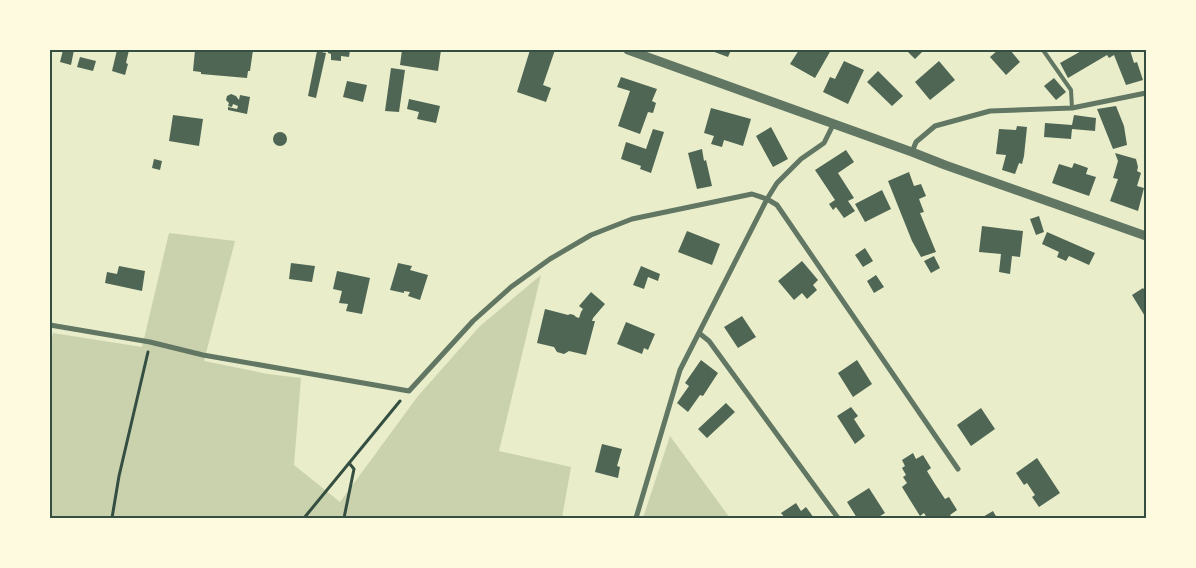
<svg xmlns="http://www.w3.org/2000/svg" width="1196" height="568" font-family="'Alegreya Sans',sans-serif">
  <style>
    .green { fill: #cad2ad }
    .building { fill: #4f6655 }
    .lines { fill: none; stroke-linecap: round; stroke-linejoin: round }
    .path { stroke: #344e41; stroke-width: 3 }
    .service { stroke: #617663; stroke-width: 4 }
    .minor { stroke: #617663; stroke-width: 5 }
    .tertiary { stroke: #617663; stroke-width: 9 }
    .neatline { fill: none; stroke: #344e41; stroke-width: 2 }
  </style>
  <rect width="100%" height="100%" fill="#e9edc9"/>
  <path class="green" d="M169,233L235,241L204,361L268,374L301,378L294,465L340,502L418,396L480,326L541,275L499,451L571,467L562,518H50V348L53,333L142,347Z
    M670,436L730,518H643Z"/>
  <path class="building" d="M63,50H74L71,65L60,62Z
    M117,50H129L126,63L128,64L125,75L112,71Z
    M195,50H253L250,71H248L247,78L201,74V72L193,71Z
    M328,50H350L349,57L341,56V61L331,60V54L328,53Z
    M402,50H441L438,71L400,65Z
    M530,50H555L543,85L551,88L546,102L517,92Z
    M709,50H731L728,57Z
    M799,50H831L815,78L790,64Z
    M906,50H924L915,59Z
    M998,50H1010L1020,62L1006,75L990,57Z
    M1083,50H1130L1134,63L1137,62L1143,80L1126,85L1114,55L1109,58L1107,55L1068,78L1060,63Z
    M317,51L326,53L316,98L308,96Z
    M80,57L96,61L93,71L77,67Z
    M844,61L864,70L848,104L823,92L830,77L835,79Z
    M939,61L955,80L930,100L915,82Z
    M391,68L405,70L399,112L385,111Z
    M878,71L903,96L892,106L867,82Z
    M621,77L657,89L652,101L656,103L653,113L648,112L640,134L618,126L630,91L617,87Z
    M1054,78L1066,92L1056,100L1044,86Z
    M347,81L367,85L363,102L343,97Z
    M231,94L236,96L239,100L240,95L250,97L247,114L228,110V107L237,109L238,106L233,104L232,107L228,106L229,103L226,100L227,96Z
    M409,99L440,106L436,123L417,119L419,112L407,109Z
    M1116,106L1124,126L1127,145L1113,149L1097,109Z
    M711,108L751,119L743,146L724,140L722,147L711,144L714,136L704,133Z
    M173,115L203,119L199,146L169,141Z
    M1074,115L1096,118L1095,131L1072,129L1071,139L1044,137L1045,123L1072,125Z
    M1017,126L1027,127L1024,156L1022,164L1019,163L1015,174L1002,170L1006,155L996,154L999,129L1016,130Z
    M771,127L788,159L773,167L756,136Z
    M653,129L664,132L651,173L640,169L641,166L621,159L626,142L646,149Z
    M273 139a7 7 0 1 1 14 0a7 7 0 1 1-14 0Z
    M702,149L704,161L706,160L712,186L697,189L688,153Z
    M846,150L854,162L838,173L854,198L848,201L855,211L844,218L836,207L833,210L829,204L835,200L815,170Z
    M1115,153L1136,159L1138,167L1137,171L1141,173L1137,186L1144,188L1138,211L1110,201L1118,179L1113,178L1118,161Z
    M154,159L162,161L160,170L152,168Z
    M1074,163L1088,168L1086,174L1096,177L1089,196L1052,183L1059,164L1072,168Z
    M909,172L914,186L921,184L926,196L919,199L924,212L920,213L936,252L921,257L912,241L888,181Z
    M882,190L891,209L865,222L855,204Z
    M1039,216L1044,232L1036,235L1030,219Z
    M982,226L1023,231L1020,257L1012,256L1010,274L999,272L1001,254L979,252Z
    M687,231L720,244L712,265L678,252Z
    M1047,232L1095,253L1089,265L1069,256L1066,261L1057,257L1059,252L1042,244Z
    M865,248L873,261L863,267L855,255Z
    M934,256L940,268L931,273L924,261Z
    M802,261L818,280L813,285L817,290L807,299L802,293L794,300L778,281Z
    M291,263L315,266L312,282L289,279Z
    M398,263L412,266L410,270L428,275L420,300L408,296L410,292L404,291V293L390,290Z
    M119,266L145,271L142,291L105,283L107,272L117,274Z
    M641,266L660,274L658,281L648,277L644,289L633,285Z
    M337,271L370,278L362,314L346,311L348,304L339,303L342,291L333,289Z
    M876,275L884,287L874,293L867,281Z
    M1143,288L1146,292V318L1132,295Z
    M591,292L605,304L593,318L592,321H595L586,355L569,351L564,354L557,352L554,347L537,343L545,309L568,315L570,314L574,315L576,317L579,318L581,312L583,309L579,306Z
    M742,316L756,337L738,348L724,327Z
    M626,322L655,334L648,350L644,348L642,354L617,344Z
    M701,360L718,373L703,396L700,395L688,412L677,403L689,386L685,383Z
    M857,360L872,384L853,397L838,373Z
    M726,403L735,412L707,438L698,429Z
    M851,407L858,416L854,419L865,436L855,444L837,416Z
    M981,408L995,429L971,446L957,425Z
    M602,444L622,449L617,466L620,467L618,478L595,472Z
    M913,453L916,459L923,455L931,468L927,471L935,484L945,499L949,497L957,510L950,515L952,518H927L924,513L920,516L910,500L902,487L907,483L903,477L906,475L902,468L905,466L902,460Z
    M1037,458L1060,493L1039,507L1032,497L1035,495L1027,483L1024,485L1016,473Z
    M869,488L885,513L877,518H857L847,502Z
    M796,503L801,511L806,507L814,518H785L781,513Z
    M993,511L997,518H981Z"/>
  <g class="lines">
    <path class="path" d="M112,518L119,476L148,352
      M304,518L400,401
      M344,518L354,469L349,463"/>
    <path class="service" d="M1043,50L1071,90L1072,108"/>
    <path class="minor" d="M912,152L916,142L935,126L990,111L1072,108L1146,93
      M50,325L150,342L203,355L409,391L473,321L511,287L550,259L591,235L632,219L752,194L767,199L777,205L958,469
      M699,333L709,341L838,518
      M636,518L680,370L767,199L777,183L801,159L824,143L834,123"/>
    <path class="tertiary" d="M628,50L912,152L945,165L1146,236"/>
  </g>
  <rect width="1196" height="568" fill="none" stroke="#fefae0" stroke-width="102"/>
  <rect x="51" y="51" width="1094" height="466" class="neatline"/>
</svg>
